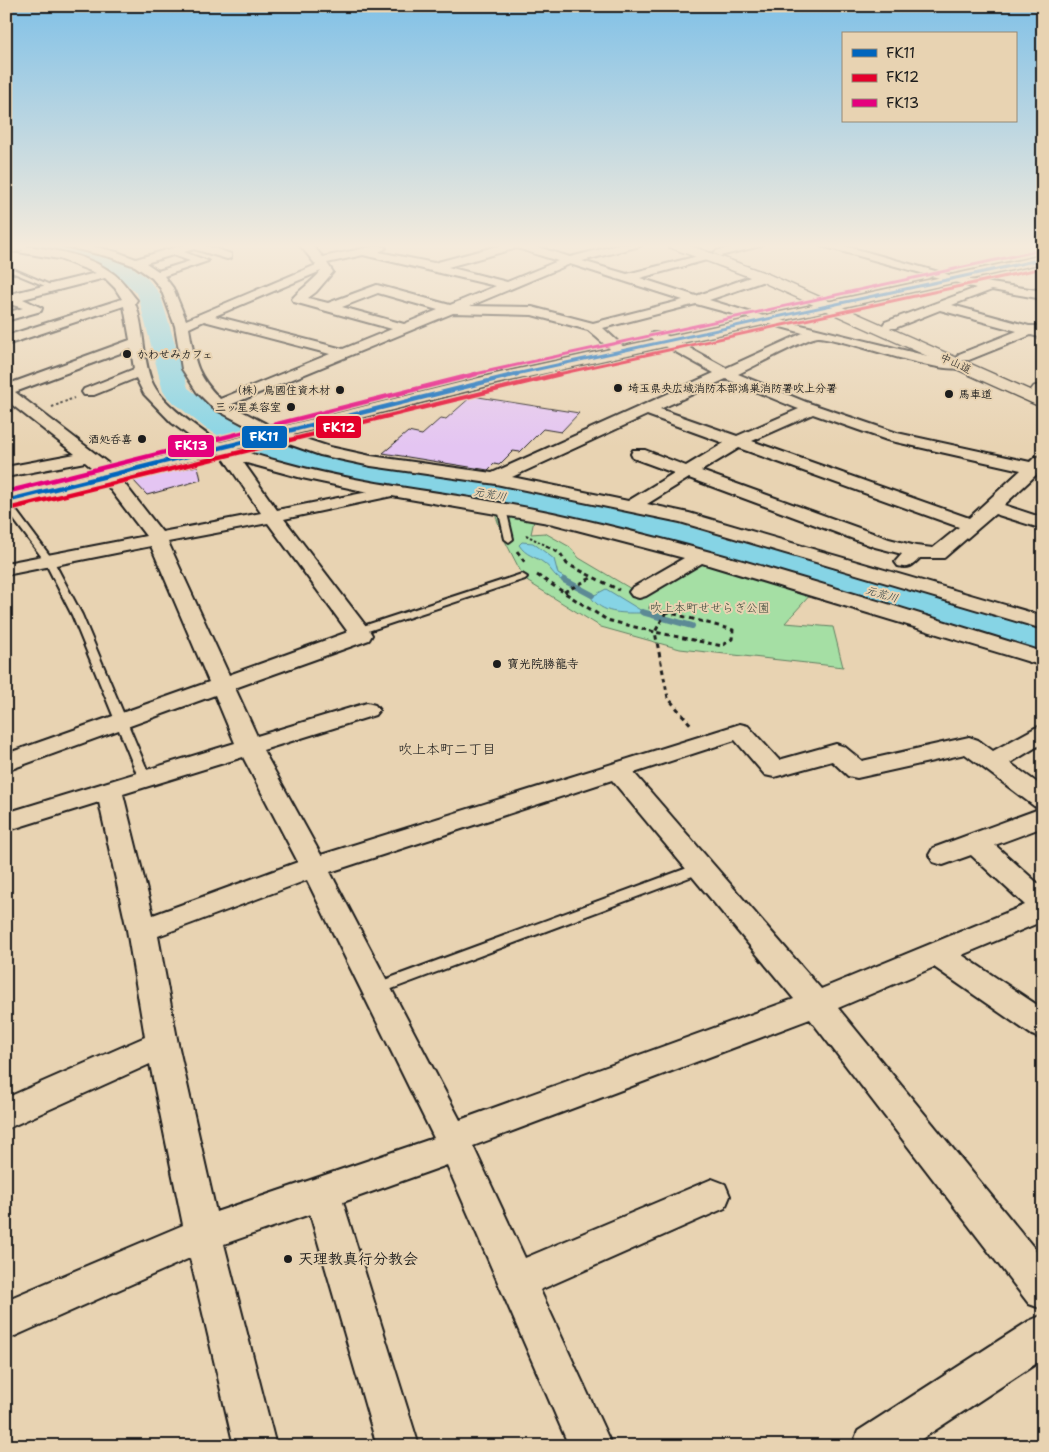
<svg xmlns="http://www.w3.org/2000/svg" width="1049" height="1452" font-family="'Shantell Sans','Klee One',sans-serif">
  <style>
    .green { fill: #a5dfa4; stroke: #607e60 }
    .water { fill: #86d4e5; stroke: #5c8a95 }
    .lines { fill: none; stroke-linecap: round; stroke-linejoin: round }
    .stream-far1 { stroke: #5c8a95; stroke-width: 5 }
    .stream { stroke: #5c8a95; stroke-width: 6 }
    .river { fill: #86d4e5; fill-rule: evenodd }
    .building { fill: #e4c5f2; stroke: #1c1c1c }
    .lane-casing { stroke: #1c1c1c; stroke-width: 4 }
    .street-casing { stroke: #1c1c1c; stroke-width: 4 }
    .secondary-casing { stroke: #1c1c1c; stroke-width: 3 }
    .primary-casing { stroke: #1c1c1c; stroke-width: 3 }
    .highway-casing { stroke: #1c1c1c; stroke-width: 3 }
    .path-far1 { stroke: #1c1c1c; stroke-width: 2; stroke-dasharray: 2.5 2; stroke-linecap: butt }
    .path { stroke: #1c1c1c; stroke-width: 3; stroke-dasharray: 4.5 4; stroke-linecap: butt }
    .lane { fill: #e8d3b2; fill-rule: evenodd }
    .street { fill: #e8d3b2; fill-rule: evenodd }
    .secondary { fill: #e8d3b2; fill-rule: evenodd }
    .primary { fill: #e8d3b2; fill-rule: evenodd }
    .highway { fill: #e8d3b2; fill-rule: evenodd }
    .street-bridge-casing { stroke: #1c1c1c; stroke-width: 14; stroke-linecap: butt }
    .street-bridge { stroke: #e8d3b2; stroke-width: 12 }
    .bus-1-far1-casing { stroke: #e8d3b2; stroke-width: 5 }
    .bus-1-casing { stroke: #e8d3b2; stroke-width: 7 }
    .bus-2-far1-casing { stroke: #e8d3b2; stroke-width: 5 }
    .bus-2-casing { stroke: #e8d3b2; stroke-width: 7 }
    .bus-3-far1-casing { stroke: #e8d3b2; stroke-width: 5 }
    .bus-3-casing { stroke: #e8d3b2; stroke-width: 7 }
    .bus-1-far1 { stroke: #0065bd; stroke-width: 3 }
    .bus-1 { stroke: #0065bd; stroke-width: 4.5 }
    .bus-2-far1 { stroke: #e4002b; stroke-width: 3 }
    .bus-2 { stroke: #e4002b; stroke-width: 4.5 }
    .bus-3-far1 { stroke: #e5007d; stroke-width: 3 }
    .bus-3 { stroke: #e5007d; stroke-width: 4.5 }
    .poi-dot { fill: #1c1c1c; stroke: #e8d3b2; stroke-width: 2 }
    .labels { text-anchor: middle; stroke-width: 4; stroke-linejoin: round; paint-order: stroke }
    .far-poi-label { font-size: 11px; font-weight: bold; fill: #1c1c1c; stroke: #e8d3b2; text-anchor: start }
    .far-street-label { font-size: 11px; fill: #1c1c1c; stroke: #e8d3b2 }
    .far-water-label { font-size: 11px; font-style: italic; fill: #314144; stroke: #e8d3b2 }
    .park-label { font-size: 12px; fill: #374337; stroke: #e8d3b2 }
    .poi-label { font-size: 12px; font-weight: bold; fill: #1c1c1c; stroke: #e8d3b2; text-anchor: start }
    .neighbourhood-label { font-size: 14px; fill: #1c1c1c; stroke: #e8d3b2 }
    .near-poi-label { font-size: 15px; font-weight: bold; fill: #1c1c1c; stroke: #e8d3b2; text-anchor: start }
    .line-badge { stroke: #e8d3b2; stroke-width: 2 }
    .badge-label { font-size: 14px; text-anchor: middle; font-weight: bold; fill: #fff }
  </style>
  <rect width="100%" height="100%" fill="#e8d3b2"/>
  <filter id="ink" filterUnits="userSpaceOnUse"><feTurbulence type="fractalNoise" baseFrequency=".02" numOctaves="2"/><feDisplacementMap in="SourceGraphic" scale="10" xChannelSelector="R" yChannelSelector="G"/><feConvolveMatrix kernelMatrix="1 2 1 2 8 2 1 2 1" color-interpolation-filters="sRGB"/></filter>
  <g filter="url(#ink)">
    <path class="green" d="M494,511L535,516L531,534L545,533L570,547L579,558L633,590L699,561L812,593L785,623L833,627L843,667L680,649L601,627L525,580L504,539Z"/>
    <path class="water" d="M522,542L533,543L554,559L558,574L565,578L561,580C553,575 551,568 544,563C535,556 526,556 519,545Z
      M606,589L642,611L639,613C621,613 602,614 591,597Z"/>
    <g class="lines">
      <path class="stream-far1" d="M546,509L640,530L700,547"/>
      <path class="stream" d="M696,546L750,561
        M760,565L981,632
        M564,580L592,595
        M642,612L692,626"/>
      <path class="river" d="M16,244H64L101,253L132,267L146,277L160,294L188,388L225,416L266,439L310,452L631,510L1043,629V652L626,529L294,466L246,451L205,428L167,397L163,391L138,295C110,261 67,256 26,250L19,248Z"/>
    </g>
    <path class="building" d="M472,396L579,413L561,432L543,429L520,452L513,451L499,465L494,464L488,470L383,453L408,432L422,435L441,418L446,419Z
      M198,466L201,480L147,495L132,479Z"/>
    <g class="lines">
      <defs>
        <path id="lane" d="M9,269H13L55,287L50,288L9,271Z
          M6,501H9L53,560L82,615L151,779L149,782H141L139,779L72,615L44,560L6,509Z
          M502,506L506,509L513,539L509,542L505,539L498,509Z
          M522,574L527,577L525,579L362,633L358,634L353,631L354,629Z
          M701,863L706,865L708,868L706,871L381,993L376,995L371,993L369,989L371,985Z"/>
        <path id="street" d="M6,244C40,247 83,252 111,272C122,279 129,291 137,300L135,303C145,328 142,358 152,382C160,401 191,423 208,435C230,449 259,456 285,463C372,487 464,494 553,513C718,549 881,602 1043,652V666L702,563L646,596L639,598L632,596L629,592L632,588L684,558L554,524L392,496L284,519L369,630L372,635L369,640L235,688L257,736L367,703L375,705L379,710L375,715L263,750L321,855L740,724L748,726L779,760L836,744L845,747L862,761L969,737L978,740L993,751L1035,728L1043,726V743L1010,763L1043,787V827L995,845L1043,888V921L962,955L1043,1009V1039L1032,1035L934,967L838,1008L1043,1259V1309L1029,1304L810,1019L473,1146L525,1258L712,1179L725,1184L730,1196L725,1208L540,1290L612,1446H569L447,1165L343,1202L419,1446H377L310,1214L224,1244L276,1446H234L190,1258L6,1340V1300L183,1225L150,1064L6,1129V1098L145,1037L127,930L99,802L6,831V813L235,743L215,695L6,771V754L209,682L151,546L6,575V563L146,536L97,472L85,462L6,477V467L75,454L6,400V385L130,340L124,306L6,345V336L122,299L115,288L105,278L23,299L42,308L41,311L6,321V313L23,308L6,303V295L96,273L59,259L6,250ZM131,349L134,369L84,389L82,392L84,395H94L136,378L144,394L172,423L196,441L221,454L261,513L162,532L109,464L15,392ZM243,462L302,478L368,492L277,510ZM268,523L348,632L229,675L168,542ZM735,740L765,775L774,777L832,761L848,776L857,778L965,754L1034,806L1042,808L933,848L929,855L933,862L943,865L971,855L1025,905L821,989L634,773ZM243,757L298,862L153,915L123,794ZM612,780L794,999L460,1120L330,872ZM307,880L434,1138L216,1212L178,1044L158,936Z
          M62,244H83L117,252L136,259L186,244H202L231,254V258L227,259L194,249L184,252L208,261L164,276L173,288L186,320L316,265L299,244H311L323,257L380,245L386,248L379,252L434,263L505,244H528L570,257L622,244H641L640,246L582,261L627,274L710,253L714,254V258L640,278L696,296L759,274H767V280L709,300L752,313L936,358L964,362L966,365C954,381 841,337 818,337C809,337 751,368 738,374L806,402L897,433L1030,462L1035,457L1043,456V475L1037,474L1004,505L1043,518V529L995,514L944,558H920C912,566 909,569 898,566L895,562L902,554L875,547L689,478L647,504L689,513L1043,616V629L680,522L496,484L371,466L320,455L266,436L213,408L197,392L182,369L175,326L161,289L152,278L135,266L110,257L64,246ZM517,248L558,261L507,282L448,267ZM173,255L190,261L158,271L146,263ZM363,255L496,286L450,305L377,285L328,303L308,298L316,292L333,272L327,263ZM570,264L683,300L593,323L532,307L470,306ZM321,271C313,282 300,289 292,299L294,302L392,329L343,349L215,316ZM378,293L438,310L404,324L342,307ZM696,304L803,333L726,368L662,333H652L650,336L652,339L714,373L492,473L371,456L330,447L278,430L230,405L453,313L532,315L588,330L616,354L621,355L628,351L603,328ZM204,321L330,354L220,399C195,373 195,362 189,328ZM726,379L796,408L799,409L737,436L660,409ZM813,414L887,440L1021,470L969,518L752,441ZM647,415L724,443L686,466L645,450H633L631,454L633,458L674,473L628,501L512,477ZM739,448L959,527L933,548L916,546L889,539L701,471Z
          M743,244H762L760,246L720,256L714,253L716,251Z
          M821,244H838L964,279L1043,291V299L992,290L952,305L1029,326H1039L1043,330V338L1031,335L969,360H959L957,357L959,354L1017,331L940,310L895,328H885L883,325L885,322L976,288L822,246Z
          M1043,1315V1359L911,1446H852L858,1431L1029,1321Z"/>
        <path id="secondary" d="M1040,385L1043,386V396L1034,394L1031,390L1034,386Z"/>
        <path id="primary" d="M1043,255V263L496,384L6,507V495L495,374Z"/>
        <path id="highway" d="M668,244H686L768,274L1043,396V408L758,280L669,247Z"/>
      </defs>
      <use href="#lane" class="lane-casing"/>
      <use href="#street" class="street-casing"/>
      <use href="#secondary" class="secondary-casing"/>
      <use href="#primary" class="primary-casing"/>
      <use href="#highway" class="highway-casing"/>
      <path class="path-far1" d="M52,407L74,398
        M526,535L549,547"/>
      <path class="path" d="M546,546L560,553L567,564L619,590
        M517,551L526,564
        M537,575L607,620L655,632L668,698L692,726
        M564,592L593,577
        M649,607L733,630L732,639L722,646L655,632L666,612"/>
      <use href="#lane" class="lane"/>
      <use href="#street" class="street"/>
      <use href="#secondary" class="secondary"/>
      <use href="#primary" class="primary"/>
      <use href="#highway" class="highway"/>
      <defs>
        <path id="street-bridge" d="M14,246L21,244"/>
      </defs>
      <use href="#street-bridge" class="street-bridge-casing"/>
      <use href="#street-bridge" class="street-bridge"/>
      <defs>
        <path id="bus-1-far1" d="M511,375L1043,259"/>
        <path id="bus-1" d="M6,501L517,374"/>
        <path id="bus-2-far1" d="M554,375L1043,268"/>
        <path id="bus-2" d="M8,509L560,374"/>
        <path id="bus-3-far1" d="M471,375L1041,250"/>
        <path id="bus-3" d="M6,492L476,374"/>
      </defs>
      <use href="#bus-1-far1" class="bus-1-far1-casing"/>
      <use href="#bus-1" class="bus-1-casing"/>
      <use href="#bus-2-far1" class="bus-2-far1-casing"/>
      <use href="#bus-2" class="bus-2-casing"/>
      <use href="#bus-3-far1" class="bus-3-far1-casing"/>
      <use href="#bus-3" class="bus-3-casing"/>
      <use href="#bus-1-far1" class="bus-1-far1"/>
      <use href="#bus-1" class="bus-1"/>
      <use href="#bus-2-far1" class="bus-2-far1"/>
      <use href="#bus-2" class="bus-2"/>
      <use href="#bus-3-far1" class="bus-3-far1"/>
      <use href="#bus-3" class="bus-3"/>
    </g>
  </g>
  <linearGradient id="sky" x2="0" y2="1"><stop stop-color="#81c1e7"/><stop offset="0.55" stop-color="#f5ebdc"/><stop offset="1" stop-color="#f5ebdc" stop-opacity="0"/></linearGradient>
  <rect width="1049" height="447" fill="url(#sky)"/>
  <g class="poi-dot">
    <circle cx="127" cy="354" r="5"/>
    <circle cx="618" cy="388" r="5"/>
    <circle cx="340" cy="390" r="5"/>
    <circle cx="949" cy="394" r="5"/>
    <circle cx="291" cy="407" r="5"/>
    <circle cx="142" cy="439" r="5"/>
    <circle cx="497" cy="664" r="5"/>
    <circle cx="288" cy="1259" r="5"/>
  </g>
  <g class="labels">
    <g class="far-poi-label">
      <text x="137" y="358">かわせみカフェ</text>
      <text x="628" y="392">埼玉県央広域消防本部鴻巣消防署吹上分署</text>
      <text x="330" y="394" text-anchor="end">（株）鳥國住資木材</text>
      <text x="959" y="398">馬車道</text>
      <text x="281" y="411" text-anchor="end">三ッ星美容室</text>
      <text x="132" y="443" text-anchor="end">酒処呑喜</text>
    </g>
    <g class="far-street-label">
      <text transform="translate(956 363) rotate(25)" y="4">中山道</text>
    </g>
    <g class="far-water-label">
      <text transform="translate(490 494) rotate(10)" y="4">元荒川</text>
      <text transform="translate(882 594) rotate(16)" y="4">元荒川</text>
    </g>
    <g class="park-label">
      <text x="710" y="612">吹上本町せせらぎ公園</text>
    </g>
    <g class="poi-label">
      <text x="507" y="668">寶光院勝龍寺</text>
    </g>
    <g class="neighbourhood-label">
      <text x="447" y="754">吹上本町二丁目</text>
    </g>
    <g class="near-poi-label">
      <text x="298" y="1264">天理教真行分教会</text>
    </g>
  </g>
  <g class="line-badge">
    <rect x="315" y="415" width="47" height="24" rx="5" fill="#e4002b"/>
    <rect x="241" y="425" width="47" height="24" rx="5" fill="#0065bd"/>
    <rect x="167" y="434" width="48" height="24" rx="5" fill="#e5007d"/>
  </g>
  <g class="badge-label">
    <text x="339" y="432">FK12</text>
    <text x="264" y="441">FK11</text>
    <text x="191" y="450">FK13</text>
  </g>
  <rect width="1049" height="1452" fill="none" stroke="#e8d3b2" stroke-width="25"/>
  <rect x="12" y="12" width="1024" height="1427" fill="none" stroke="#1c1c1c" stroke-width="2" filter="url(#ink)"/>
  <rect x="842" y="32" width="175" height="90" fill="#e8d3b2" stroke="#968a76"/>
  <rect x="852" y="49" width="25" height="8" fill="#0065bd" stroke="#968a76"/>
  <text x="886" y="58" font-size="15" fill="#1c1c1c">FK11</text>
  <rect x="852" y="74" width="25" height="8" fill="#e4002b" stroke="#968a76"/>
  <text x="886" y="82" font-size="15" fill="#1c1c1c">FK12</text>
  <rect x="852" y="99" width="25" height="8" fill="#e5007d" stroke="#968a76"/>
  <text x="886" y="108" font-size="15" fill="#1c1c1c">FK13</text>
</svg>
